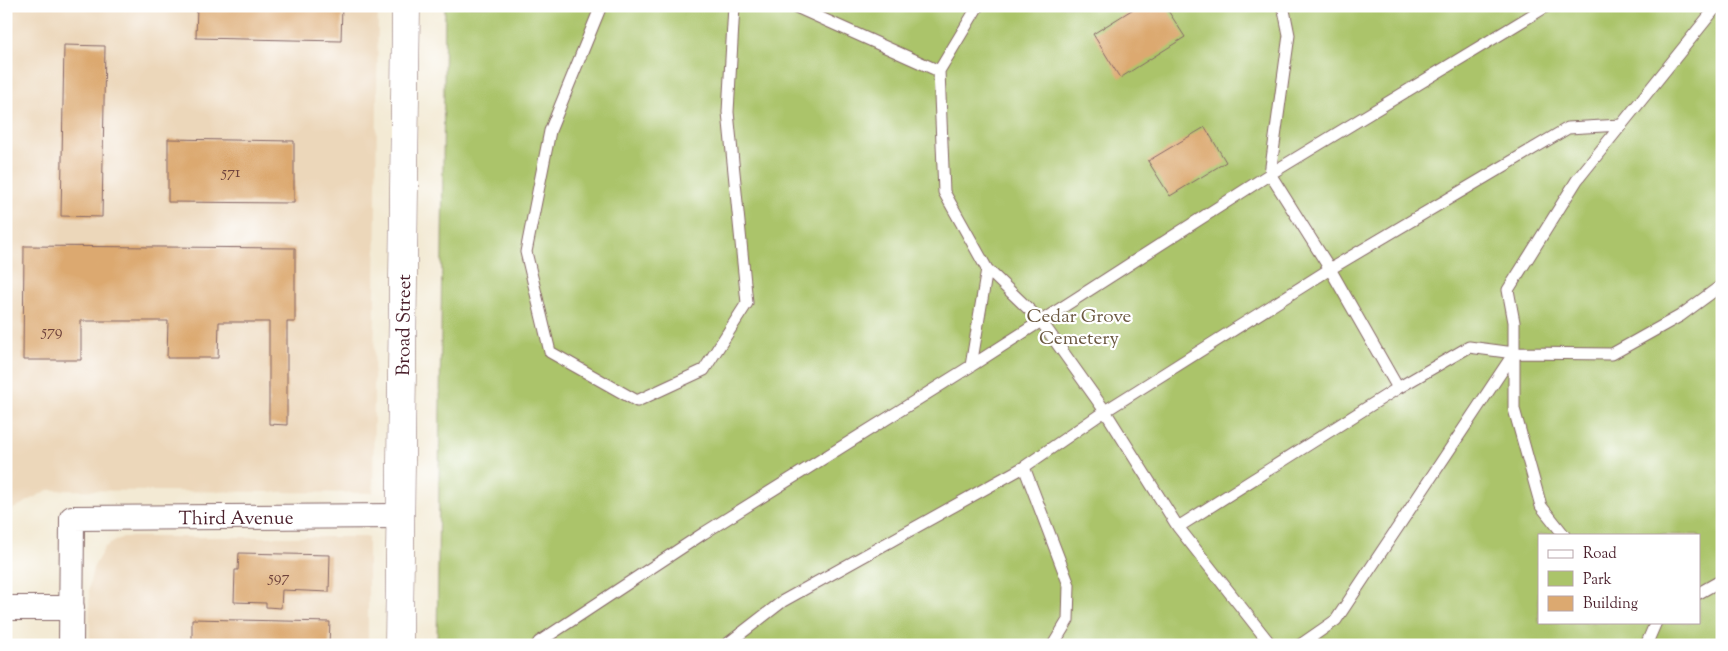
<svg xmlns="http://www.w3.org/2000/svg" width="1728" height="651" font-family="'Sorts Mill Goudy',serif">
  <style>
    .built { fill: #ecd7ba }
    .green { fill: #abc46a; stroke: #7a724a; fill-rule: evenodd }
    .building { fill: #dca970 }
    .lines { fill: none; stroke-linecap: round; stroke-linejoin: round }
    .service-casing { stroke: #856666; stroke-width: 13 }
    .minor-casing { stroke: #856666; stroke-width: 26 }
    .primary-casing { stroke: #856666; stroke-width: 29 }
    .service { stroke: #fff; stroke-width: 11 }
    .minor { stroke: #fff; stroke-width: 24 }
    .primary { stroke: #fff; stroke-width: 28 }
    .labels { text-anchor: middle; stroke-width: 4.5; stroke-linejoin: round; paint-order: stroke }
    .number-label { font-size: 16px; fill: #6e423c }
    .park-label { font-size: 19px; fill: #6c5941; stroke: #fff }
    .street-label { font-size: 19px; fill: #4a1f2b; stroke: #fff }
  </style>
  <rect width="100%" height="100%" fill="#fff"/>
  <filter id="ink" filterUnits="userSpaceOnUse"><feTurbulence type="fractalNoise" baseFrequency=".02" numOctaves="2"/><feDisplacementMap in="SourceGraphic" scale="10" xChannelSelector="R" yChannelSelector="G"/><feConvolveMatrix kernelMatrix="1 2 1 2 8 2 1 2 1" color-interpolation-filters="sRGB"/></filter>
  <filter id="wash" filterUnits="userSpaceOnUse"><feTurbulence type="fractalNoise" baseFrequency=".0096" numOctaves="4" result="noise"/><feDisplacementMap in="SourceGraphic" scale="20" xChannelSelector="R" yChannelSelector="G"/><feGaussianBlur stdDeviation="1.12" result="paint"/><feColorMatrix in="noise" values="0 0 0 0 0 0 0 0 0 0 0 0 0 0 0 0 0 1.4 0 .05"/><feComposite in="paint" operator="in"/></filter>
  <g filter="url(#wash)">
    <rect width="100%" height="100%" fill="#f3ead4"/>
    <path class="built" d="M6,6H378L373,493L48,490L6,513Z
      M123,537H368V645H90L89,587L93,568L105,547Z"/>
    <path class="green" d="M445,6H1722V645H437ZM1539,535H1699V622H1539Z"/>
    <g id="blocks">
      <path class="building" d="M197,6H342L341,41L196,38Z
        M1138,6H1165L1185,37L1120,78L1093,34Z
        M64,45L105,46L102,217L61,216Z
        M1205,127L1226,162L1170,196L1148,161Z
        M168,139L294,141V203L168,202Z
        M24,246L295,248V322H287V425L269,424V322H219L218,358H167L168,321H81V360H23Z
        M239,553L330,555L329,592L282,590L281,608L266,607V603L234,602L235,570H238Z
        M192,619L330,622L329,645H192Z"/>
    </g>
  </g>
  <g filter="url(#ink)">
    <use href="#blocks" fill-opacity="0" stroke="#856666" stroke-width="1"/>
    <g class="lines">
      <defs>
        <path id="service" d="M601,6L550,131L526,252L550,352L637,401L704,370L747,303L728,112L734,6
          M794,6L939,71L944,192L987,269
          M1281,6L1284,10L1289,35L1270,174L1547,6
          M939,71L978,6
          M1514,353V409L1541,506L1564,535
          M971,366L987,269L1041,321L1105,411L1330,269L1568,128L1621,125
          M1398,388L1469,347L1514,353L1612,354L1680,316L1722,285
          M1024,467L1069,585L1068,620L1053,645
          M1178,527L1271,645
          M1699,593L1722,580
          M537,645L539,642L704,533L971,366L1270,174L1330,269L1398,388L1178,527L1105,411L1024,467L783,601L726,645
          M1300,645L1336,620L1514,353V322L1508,290L1577,180L1717,6
          M1646,645L1656,622"/>
        <g id="minor">
          <path d="M6,608H72"/>
          <path id="s1" d="M71,645L72,518L400,516"/>
        </g>
        <g id="primary">
          <path id="s2" d="M399,645L406,6"/>
        </g>
      </defs>
      <use href="#service" class="service-casing"/>
      <use href="#minor" class="minor-casing"/>
      <use href="#primary" class="primary-casing"/>
      <use href="#service" class="service"/>
      <use href="#minor" class="minor"/>
      <use href="#primary" class="primary"/>
    </g>
  </g>
  <g class="labels">
    <g class="number-label">
      <text x="231" y="177">571</text>
      <text x="52" y="336">579</text>
      <text x="279" y="582">597</text>
    </g>
    <g class="park-label">
      <text x="1079" y="322">Cedar Grove<tspan x="1079" dy="22">Cemetery</tspan></text>
    </g>
    <g class="street-label">
      <text dy="7" stroke="none"><textPath href="#s2" startOffset="320">Broad Street</textPath></text>
      <text dy="7" stroke="none"><textPath href="#s1" startOffset="291">Third Avenue</textPath></text>
    </g>
  </g>
  <rect width="1728" height="651" fill="none" stroke="#fff" stroke-width="25"/>
  <rect x="1538" y="534" width="162" height="90" fill="#ffffff" stroke="#b7a5aa"/>
  <rect x="1548" y="550" width="25" height="8" fill="#ffffff" stroke="#b7a5aa"/>
  <text x="1583" y="558" font-size="15" fill="#4a1f2b">Road</text>
  <rect x="1548" y="571" width="25" height="15" fill="#abc46a" stroke="#b7a5aa"/>
  <text x="1583" y="584" font-size="15" fill="#4a1f2b">Park</text>
  <rect x="1548" y="596" width="25" height="15" fill="#dca970" stroke="#b7a5aa"/>
  <text x="1583" y="608" font-size="15" fill="#4a1f2b">Building</text>
</svg>
